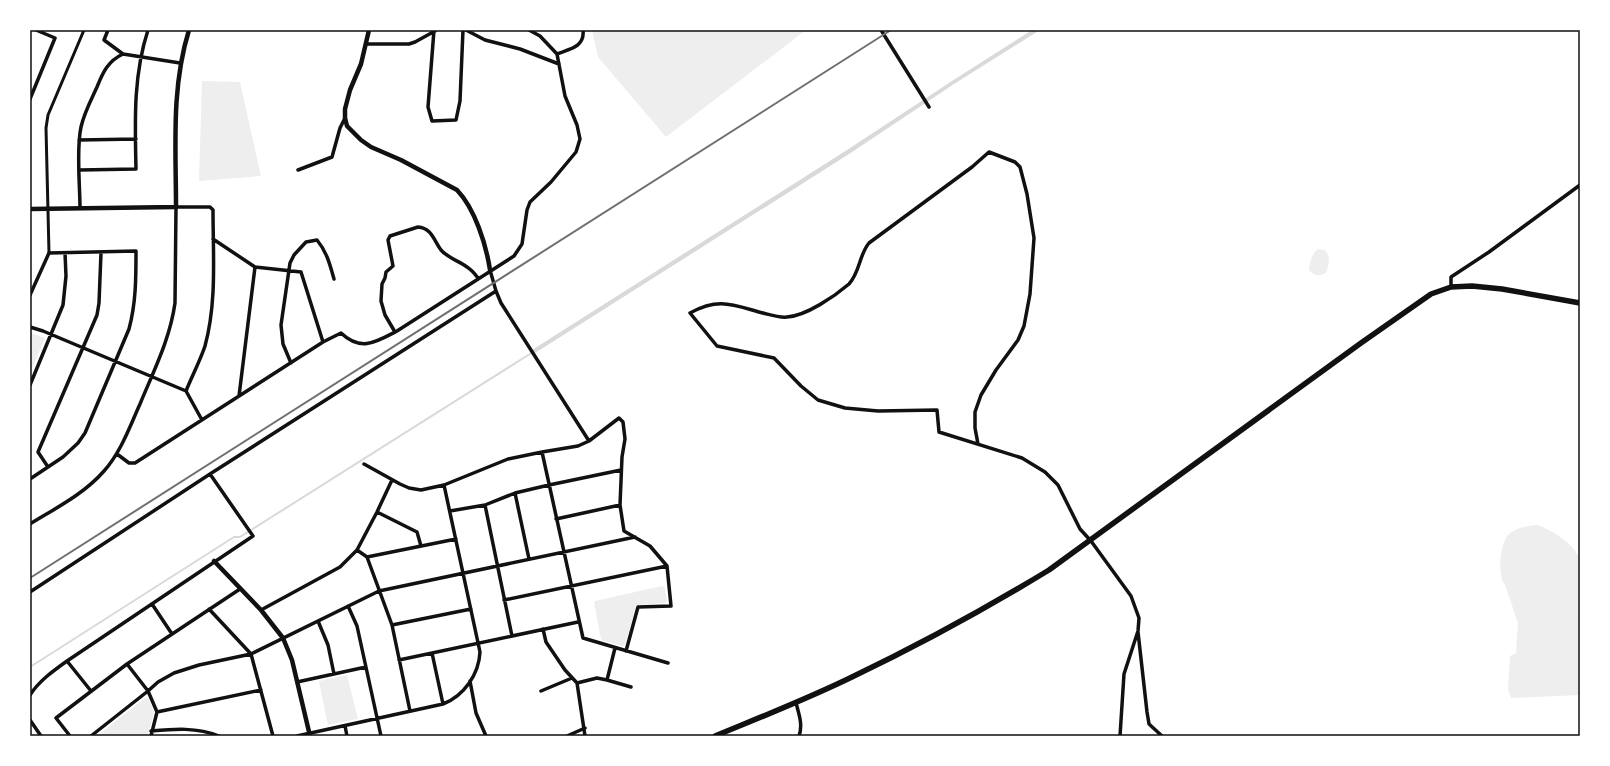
<svg xmlns="http://www.w3.org/2000/svg" width="1610" height="766" font-family="'IBM Plex Sans',sans-serif">
  <style>
    .green { fill: #eee }
    .water { fill: #d9d9d9 }
    .lines { fill: none; stroke-linecap: round; stroke-linejoin: round }
    .stream { stroke: #d9d9d9; stroke-width: 2 }
    .pedestrian { stroke: #111; stroke-width: 3 }
    .minor { stroke: #111; stroke-width: 3.5 }
    .tertiary { stroke: #111; stroke-width: 4.5 }
    .secondary { stroke: #111; stroke-width: 5.5 }
    .rail { stroke: #707070; stroke-width: 2 }
    .neatline { fill: none; stroke: #111; stroke-width: 1.5 }
  </style>
  <rect width="100%" height="100%" fill="#fff"/>
  <path class="green" d="M592,30H806L666,137L598,57Z
    M202,81L240,82L261,176L199,181Z
    M1318,249L1325,250C1331,258 1329,264 1326,273C1318,277 1315,276 1309,270C1310,261 1311,255 1318,249Z
    M30,333L45,338L30,373Z
    M1538,525C1552,531 1574,543 1579,558C1582,566 1580,592 1580,602L1578,606L1580,622V695L1511,698L1508,690L1510,656L1516,653L1518,623L1505,585C1497,576 1500,542 1509,534C1518,527 1527,526 1538,525Z
    M662,586L665,588L667,601L665,603L636,605L625,645L622,646L603,641L601,639L594,602L595,601Z
    M347,675L358,719L328,725L319,682V681Z
    M145,698H148L154,712L148,735L97,736Z"/>
  <path class="water" d="M1032,30H1040L954,84L849,154L535,353L532,350L847,150L952,81Z"/>
  <g class="lines">
    <path class="stream" d="M30,667L234,537H240L533,352"/>
    <path class="pedestrian" d="M49,253L46,128L48,115L84,30"/>
    <path class="minor" d="M108,30L104,40L123,54
      M434,30L428,107L432,121L456,120L460,101L463,30
      M466,30L485,40L520,49L559,64
      M881,30L929,107
      M366,44H409L415,42L435,31
      M557,54C570,49 585,47 583,30
      M30,99L55,38L36,30
      M79,140L136,139
      M79,170L136,169C135,122 133,76 148,30
      M298,170L332,157L340,128L345,118
      M80,208C80,185 76,149 81,127C84,113 91,100 97,87C103,72 108,61 123,54L180,63
      M213,239L255,267L301,272L323,342
      M490,270L496,291L501,303L589,441
      M1451,287V277L1489,252L1580,185
      M30,295L49,253L136,251C136,278 136,303 129,329L85,433L78,443L63,457L30,479
      M30,327L43,331L186,391L202,420
      M395,332L385,315L381,301L382,284L385,278L386,272L393,266L388,240L390,236L418,227C432,228 434,241 441,250C448,258 459,261 467,267C472,270 475,274 478,278
      M291,363L283,344L281,325L290,263L294,255L306,242L317,240C327,252 330,265 334,279
      M30,385L63,305L66,276L65,253
      M239,396L255,267
      M978,444L975,428V412L981,395L996,370L1018,340L1024,326L1030,294L1034,238L1027,194L1020,167L1015,162L989,152L972,167L869,243C859,255 860,272 849,284C835,296 806,316 787,317C780,318 771,315 763,313C733,305 719,297 690,313L717,346L774,358L801,386L818,400L845,408L878,411L937,410L939,432L1022,458L1045,472L1058,485L1080,529L1091,541L1131,596L1139,618L1138,631L1124,674L1120,736
      M542,452L583,638L668,663
      M117,454L129,463H135L323,342L341,333C361,352 376,342 397,331L514,256L522,244L527,210L530,202L551,182L576,152L580,139L577,125L565,96L557,54L540,36L529,30
      M364,464L400,484L409,488L421,490L444,485L508,459L542,452L578,446L589,441L619,418L623,422L625,439L622,457L620,505L624,531L650,546L667,566L671,606L638,607L626,651
      M48,467L38,452L97,315L99,303L101,253
      M515,493L529,559
      M485,505L512,636
      M450,511L485,505L515,493L549,485L621,470
      M377,512L417,532L421,546
      M556,519L620,505
      M30,524C56,508 84,494 104,471C121,452 130,426 140,404C154,370 170,339 175,303L176,207H210L213,210C213,255 217,302 205,346C200,361 192,376 186,391
      M357,550L367,557L392,625L410,711
      M367,557L456,539
      M30,592L210,474L496,291
      M504,600L667,566
      M152,604L172,634
      M348,606L357,626L381,736
      M209,609L251,654L273,736
      M261,610L340,567L357,550L377,512L392,480
      M318,621L328,645L334,674
      M392,625L471,609
      M543,629L546,642L565,670L577,683L585,736
      M1138,632L1147,712L1149,724L1162,736
      M432,653L443,704
      M399,660L578,622
      M67,661L91,691
      M127,664L148,691L157,712L151,736
      M607,680L631,687
      M470,681L476,713L486,736
      M297,682L366,667
      M577,683L597,678L607,680L615,648
      M541,691L572,678
      M30,695C39,681 53,671 67,661L253,536L210,474
      M796,703C799,714 803,725 799,736
      M157,712L261,690
      M30,720L41,736
      M345,726L347,736
      M151,731C174,729 197,727 219,736
      M70,736L56,718L127,664L240,589
      M91,736L148,691L158,682L174,673L199,665L251,654L379,591L635,537
      M297,736L443,704C464,696 479,674 480,652L444,485
      M567,736L585,728"/>
    <path class="tertiary" d="M369,30L361,64L350,90L345,109V118L347,126L361,140L371,147L401,160L457,190C475,209 486,244 490,270
      M30,209L176,207C176,147 171,88 189,30
      M214,561L261,610L283,638L292,660L310,736"/>
    <path class="secondary" d="M715,736C761,717 807,699 852,677C919,645 985,609 1049,570L1361,343L1431,294L1451,287L1472,286L1502,289L1580,303"/>
    <path class="rail" d="M30,578L891,30"/>
  </g>
  <rect width="1610" height="766" fill="none" stroke="#ffffff" stroke-width="62"/>
  <rect x="31" y="31" width="1548" height="704" class="neatline"/>
</svg>
